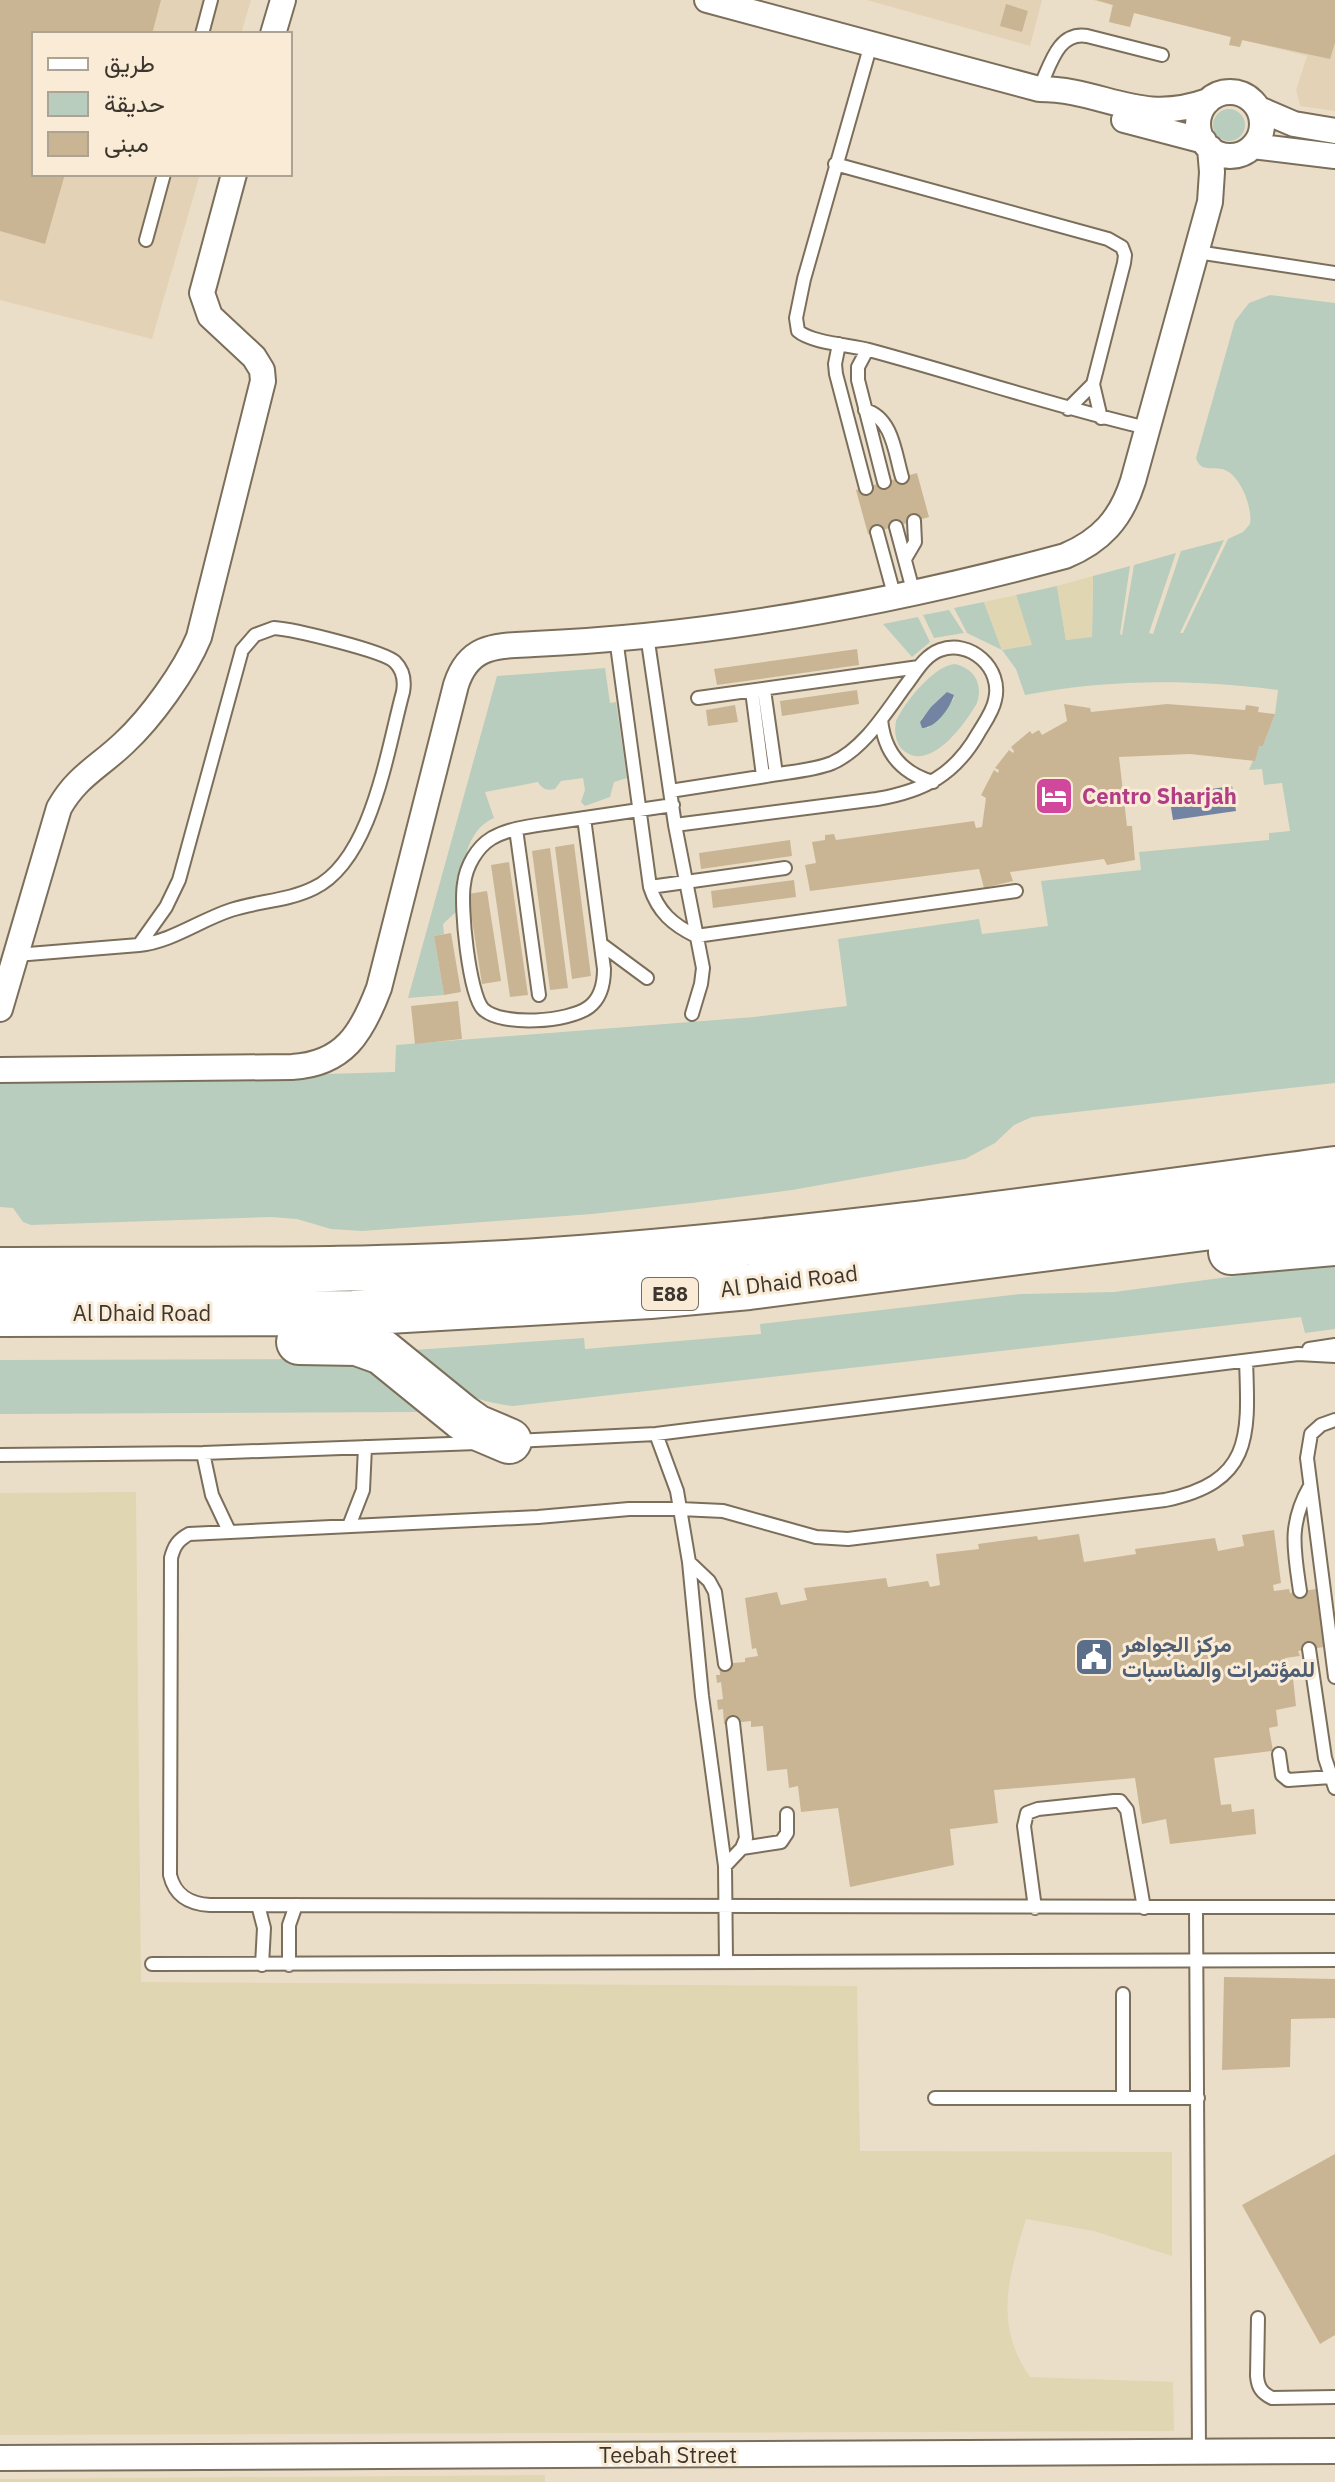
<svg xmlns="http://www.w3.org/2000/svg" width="1335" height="2482" font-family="'IBM Plex Sans',Vazirmatn,sans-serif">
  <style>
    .built { fill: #e3d2b6 }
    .green { fill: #b8cdbd; fill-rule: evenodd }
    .sand { fill: #e0d6b1 }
    .water { fill: #7284a2 }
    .building { fill: #c9b594 }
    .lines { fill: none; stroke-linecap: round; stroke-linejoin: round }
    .lane-casing { stroke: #7b6f5c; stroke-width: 16 }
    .street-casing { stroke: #7b6f5c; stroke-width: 28 }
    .highway-casing { stroke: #7b6f5c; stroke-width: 48 }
    .lane { stroke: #fff; stroke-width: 12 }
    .street { stroke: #fff; stroke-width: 24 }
    .highway { stroke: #fff; stroke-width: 44 }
    .labels { text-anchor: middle; stroke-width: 6; stroke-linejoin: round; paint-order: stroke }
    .shield { fill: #f9ebd5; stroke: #756c60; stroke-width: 2 }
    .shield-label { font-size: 20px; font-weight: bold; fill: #3c362e }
    .hotel-label { font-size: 22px; font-weight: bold; fill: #b23c85; stroke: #f9ebd5; text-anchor: start }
    .street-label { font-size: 22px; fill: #3c362e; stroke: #f9ebd5 }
    .service-label { font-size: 22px; font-weight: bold; fill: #4e5e75; stroke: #f9ebd5; text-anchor: start }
  </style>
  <rect width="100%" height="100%" fill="#ebdec8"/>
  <path class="built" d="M0,0H251L241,34H34V174H200L152,339L0,300Z
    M867,0H1042L1030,46Z
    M1092,0H1335V111L1300,106L1296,90L1307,56L1243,40L1240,47L1229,45L1231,37L1134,13L1130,27L1109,22L1112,5Z"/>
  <path class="green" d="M1213 125a16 16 0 1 1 32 0a16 16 0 1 1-32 0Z
    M1270,295L1335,303V1083L1032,1117L1014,1125L995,1143L965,1159L792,1190L692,1203L592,1214L362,1231L331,1229L297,1219L271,1217L31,1225L23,1222L13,1208L0,1207V1081L44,1082L395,1072L396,1045L754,1017L847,1006L838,939L979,919L982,934L1048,926L1041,881L1141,870L1139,852L1269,840V833L1290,831L1282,783L1264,785L1262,769L1249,770L1259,746H1263L1275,714L1278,690C1191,679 1110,679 1025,695L1016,669L1002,650L967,633L954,608L984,602L1002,650L1031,644L1016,595L1057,586L1066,640L1092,636L1093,576L1130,566L1120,634L1122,635L1134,565L1176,553L1149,633L1153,634L1181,551L1224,540L1180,633H1183L1228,539L1243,532L1250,524C1253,508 1240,473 1222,469C1210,466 1201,473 1196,458L1235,321L1249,303Z
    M949,610L964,633L934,638L923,615Z
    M918,617L930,642L912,657L883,624Z
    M955,664C975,669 983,684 977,703C965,724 931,772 904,751C895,743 894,732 896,721C905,702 933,666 955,664ZM948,692L954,698L953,700L928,728L920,722L922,718Z
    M605,668L610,703L616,702L627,778L614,782L610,797L585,806L581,802L585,790L583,778L561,781L555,789C547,791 542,789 538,782L485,792L494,818C461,832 462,879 458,910L443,924L444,934L434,936L444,995L408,998L497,676Z
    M1335,1263V1329L1305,1333L1301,1317L513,1406C460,1400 451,1384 414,1350L584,1338L585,1349L761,1334L760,1324L1021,1294L1114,1292Z
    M334,1359L363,1364L421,1412L0,1414V1360Z"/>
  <path class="sand" d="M1093,576L1092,637L1066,640L1057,586Z
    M1016,595L1032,645L1002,650L984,602Z
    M136,1492L141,1982L857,1986L860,2151L1172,2152V2256L1094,2231L1026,2219C1009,2276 993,2324 1030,2377L1173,2382L1174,2431L0,2435V1493Z
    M545,2475V2482H0V2479Z"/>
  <path class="water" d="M947,692L954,695C950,708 936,728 922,728L920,722L931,707Z
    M1232,786L1236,811L1173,820L1169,795Z"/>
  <path class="building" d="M0,0H161L152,34H34V174H65L45,244L0,231Z
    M1096,0H1335V43L1330,59L1242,40L1240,47L1229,45L1231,37L1134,13L1130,27L1109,22L1113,5Z
    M1006,4L1028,11L1022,32L1000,26Z
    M917,473L929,517L868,534L856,490Z
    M857,649L859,665L717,685L714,669Z
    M857,690L859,704L782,716L780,701Z
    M1064,704L1090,708L1091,712L1167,704L1245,710L1246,705L1259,707L1258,712L1275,714L1263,746H1259L1255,761L1190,754L1119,757L1127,826H1132L1135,860L1107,865L1104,859L1010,872L1013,881L984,888L979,869L810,891L805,865L816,863L812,842L825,840V835L834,834L836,840L974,821L976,828L982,827L986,798L981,795L994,770L998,773L999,770L995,768L1009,750L1013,753L1014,751L1011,747L1030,731L1032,734L1039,730L1042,735L1067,721Z
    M735,705L738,722L708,726L706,710Z
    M790,840L792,856L701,869L699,853Z
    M574,844L591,976L572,979L555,847Z
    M550,848L568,988L550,990L532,851Z
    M509,862L528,995L510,997L491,865Z
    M794,880L796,897L713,908L711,891Z
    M487,891L501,981L482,984L468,894Z
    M451,933L461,992L444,995L434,936Z
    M458,1001L462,1039L415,1044L411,1006Z
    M1274,1530L1281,1583L1273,1585L1274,1591L1289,1589L1290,1593L1316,1589L1324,1647L1298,1651L1300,1656L1285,1658L1288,1669H1292L1296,1706L1276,1710L1278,1726L1269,1728L1273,1751L1214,1758L1221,1805L1231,1804L1232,1812L1254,1809L1256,1834L1170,1844L1166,1819L1142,1824L1135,1778L994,1790L998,1823L950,1829L954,1865L850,1887L838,1808L801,1812L798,1786L789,1788L787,1769L767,1771L763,1726L751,1727V1721L724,1724L723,1709L718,1710L717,1700L723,1699L721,1682L717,1683L716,1675H720L719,1664L745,1662V1658L758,1656L756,1648L752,1649L745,1598L777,1592L781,1605L807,1600L804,1588L886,1578L888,1587L928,1581L930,1587L940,1585L936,1554L979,1549L978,1544L1037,1536L1038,1540L1079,1534L1084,1562L1136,1554L1135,1549L1215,1538L1218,1551L1244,1546L1242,1535Z
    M1224,1977L1335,1979V2018L1291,2019L1290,2067L1222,2070Z
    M1335,2154V2335L1320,2344L1242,2205Z"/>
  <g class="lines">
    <defs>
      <path id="lane" d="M202,34L211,0
        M871,44L804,279L796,318L798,331C812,343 850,345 869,350C962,375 1053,406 1147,428
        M1039,89C1050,67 1057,31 1087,36L1162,55
        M835,164L1108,239L1122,247L1125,255L1124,263L1093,384L1068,409
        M146,240L164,174
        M1197,252L1335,273
        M839,344L835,364L836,374L866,488
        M867,350L858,367V380L884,482
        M1093,384L1101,418
        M865,410C893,418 895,454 902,477
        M896,527L914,594
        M877,532L895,598
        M905,559L915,542L914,521
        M274,628C292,629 384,651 395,662C404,671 405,681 403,692C387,750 372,860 314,888C288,901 258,901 231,910C200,920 171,942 139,945L166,907L179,880L242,650L255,635Z
        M647,635L675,825L703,968L701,984L692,1014
        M616,638L650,887C658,912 673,925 696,936L1016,891
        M764,690L776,774
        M752,691L763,776
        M698,698L919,667
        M881,719C884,752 901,773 933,782
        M670,791C702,786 734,781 766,776C787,772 812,771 832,763C864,749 886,712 906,685C916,672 924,656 940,650C970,639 1003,668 995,700C993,711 985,722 979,732C955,775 924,791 877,799L675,825
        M584,818L604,969C604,984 601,998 589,1007C569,1022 502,1027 483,1009C469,994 460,906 464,884C466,866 477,847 492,838C510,828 531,826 551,823C592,817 632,811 673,805
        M516,829L539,995
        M650,887L785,868
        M601,944L647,978
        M16,955L139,945
        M1309,1349L1335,1345
        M1246,1361C1249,1437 1252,1482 1165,1500L848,1539L816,1537L723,1511L680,1509H629L538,1517L189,1534C178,1540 174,1546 171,1558L170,1875C175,1896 190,1904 210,1905L1335,1907
        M1335,1420L1321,1425L1311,1434L1307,1458L1335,1677
        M656,1434L677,1491L689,1562L702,1696L725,1866L726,1961
        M515,1441L656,1434L1298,1354L1335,1356
        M203,1453L212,1495L229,1531
        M0,1455L203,1453L477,1443
        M349,1526L363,1490L365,1447
        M689,1562L709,1581L715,1592L725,1664
        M1300,1591C1294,1550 1288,1524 1310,1486
        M1309,1649L1325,1758L1335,1788
        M1279,1754L1282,1775L1288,1780L1331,1777
        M742,1848L781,1842L787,1833V1814
        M725,1866L742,1848L746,1838L733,1723
        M258,1905L264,1928L262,1965
        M1035,1908L1024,1826L1027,1813L1038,1809L1114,1801H1120L1127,1810L1144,1908
        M1196,1908L1199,2452
        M152,1964L1335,1960
        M289,1965V1925L296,1905
        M1123,1994V2097
        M935,2098H1198
        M1258,2318L1257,2376C1258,2388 1262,2393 1272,2398L1335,2397"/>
      <path id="street" d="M707,0L1039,89C1104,89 1138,126 1208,101
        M273,34L283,0
        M1198 124a32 32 0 1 1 64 0a32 32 0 1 1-64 0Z
        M1259,109L1294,124L1335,131
        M1124,120L1204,141
        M1253,146L1335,156
        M0,1009L59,808C77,776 99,767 124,743C151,718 185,671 199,637L263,381L262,370L254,357L210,316L202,293L234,174
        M0,1070L292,1067C344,1064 362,1033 379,988L456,685C469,644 497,646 534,644C714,636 891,603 1065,556C1101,541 1121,519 1133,481L1210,202L1212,172L1210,148
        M0,2458L1335,2451"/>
      <path id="highway" d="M1231,1252L1335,1243
        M0,1270C184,1269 369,1273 552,1260C814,1241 1075,1204 1335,1169
        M0,1314L353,1313L650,1296L749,1287L1335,1211
        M299,1342L357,1343L382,1352L462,1417L476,1427L509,1441"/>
    </defs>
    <use href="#lane" class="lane-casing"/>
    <use href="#street" class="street-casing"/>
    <use href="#highway" class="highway-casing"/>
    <use href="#lane" class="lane"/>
    <use href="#street" class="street"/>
    <use href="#highway" class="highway"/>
  </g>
  <defs>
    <symbol id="hotel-square" viewBox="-11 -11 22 22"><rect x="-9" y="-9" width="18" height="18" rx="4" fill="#d1479c" stroke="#f9ebd5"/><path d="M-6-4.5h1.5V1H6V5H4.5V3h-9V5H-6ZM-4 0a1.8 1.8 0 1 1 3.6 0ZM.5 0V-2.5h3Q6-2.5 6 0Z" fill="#fff"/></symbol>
    <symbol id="civic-square" viewBox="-11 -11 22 22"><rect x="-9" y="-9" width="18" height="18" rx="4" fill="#5c6f8a" stroke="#f9ebd5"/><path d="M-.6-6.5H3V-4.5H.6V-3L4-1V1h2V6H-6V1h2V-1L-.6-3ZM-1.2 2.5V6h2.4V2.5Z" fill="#fff"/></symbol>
  </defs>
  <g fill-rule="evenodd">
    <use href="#hotel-square" x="1032" y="774" width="44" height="44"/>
    <use href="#civic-square" x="1072" y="1635" width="44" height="44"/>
  </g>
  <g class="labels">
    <rect class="shield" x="642" y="1278" width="56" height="32" rx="6"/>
    <g class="shield-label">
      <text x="670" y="1301">E88</text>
    </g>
    <g class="hotel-label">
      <text x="1082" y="804">Centro Sharjah</text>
    </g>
    <g class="street-label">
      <text transform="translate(789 1281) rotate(-7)" y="8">Al Dhaid Road</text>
      <text x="142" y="1321">Al Dhaid Road</text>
      <text x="668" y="2463">Teebah Street</text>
    </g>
    <g class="service-label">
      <text x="1122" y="1652">مركز الجواهر<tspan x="1122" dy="25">للمؤتمرات والمناسبات</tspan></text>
    </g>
  </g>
  <rect x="32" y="32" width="260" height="144" fill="#f9ebd5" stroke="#ada392" stroke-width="2"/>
  <rect x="48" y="58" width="40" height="12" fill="#ffffff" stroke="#ada392" stroke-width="2"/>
  <text x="104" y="72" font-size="24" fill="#3c362e">طريق</text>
  <rect x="48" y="92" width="40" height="24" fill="#b8cdbd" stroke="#ada392" stroke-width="2"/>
  <text x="104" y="112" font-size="24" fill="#3c362e">حديقة</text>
  <rect x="48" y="132" width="40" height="24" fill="#c9b594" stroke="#ada392" stroke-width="2"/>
  <text x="104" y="152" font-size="24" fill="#3c362e">مبنى</text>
</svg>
